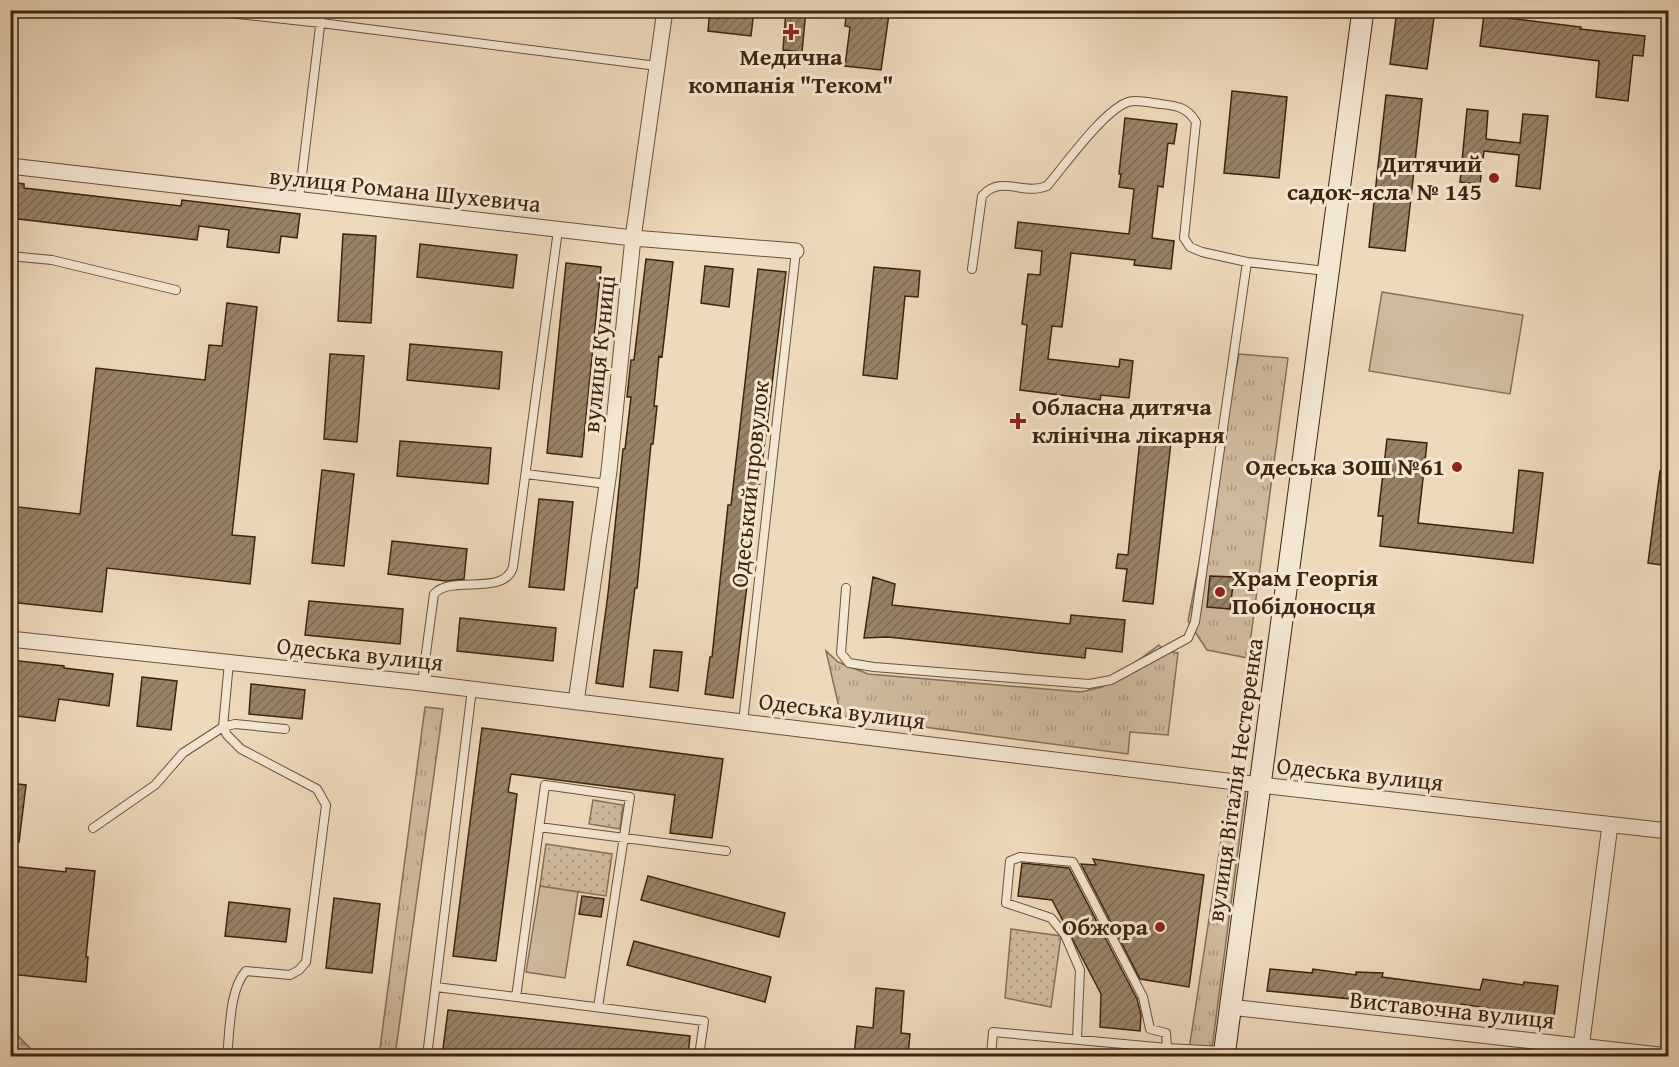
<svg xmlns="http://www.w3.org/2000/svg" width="1679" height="1067" font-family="'Gentium Book Plus',serif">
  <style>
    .grass { fill: url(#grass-tufts); stroke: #857057; stroke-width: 1.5 }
    .forest { fill: url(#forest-firs); stroke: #857057; stroke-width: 1.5 }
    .park { fill: url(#park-dots); stroke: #857057; stroke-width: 1.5 }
    .pitch { fill: #cfba9f; stroke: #857057; stroke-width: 1.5 }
    .building { fill: url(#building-hatch); stroke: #3b250f; stroke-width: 1.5 }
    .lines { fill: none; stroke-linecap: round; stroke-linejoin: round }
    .service-casing { stroke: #68523a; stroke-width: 10 }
    .minor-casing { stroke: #68523a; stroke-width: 17 }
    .secondary-casing { stroke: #3b250f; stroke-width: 23 }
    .service { stroke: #f3e6d3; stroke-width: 8 }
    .minor { stroke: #f3e6d3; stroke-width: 15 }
    .secondary { stroke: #f3e6d3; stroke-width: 21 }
    .poi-dot { fill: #8f2418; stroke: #f3e6d3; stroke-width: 2 }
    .labels { text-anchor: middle; stroke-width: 6; stroke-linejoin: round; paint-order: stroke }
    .poi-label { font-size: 24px; font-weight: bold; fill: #3b250f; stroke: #f3e6d3; text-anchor: end }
    .street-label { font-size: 24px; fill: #3b250f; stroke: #f3e6d3 }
  </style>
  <defs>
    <pattern id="grass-tufts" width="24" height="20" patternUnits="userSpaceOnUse" patternTransform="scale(1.5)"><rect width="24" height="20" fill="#cfba9f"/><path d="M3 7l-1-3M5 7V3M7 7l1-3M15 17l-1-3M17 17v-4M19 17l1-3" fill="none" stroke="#a99780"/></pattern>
    <pattern id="forest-firs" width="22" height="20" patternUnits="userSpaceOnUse" patternTransform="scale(1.5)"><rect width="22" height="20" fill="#cfba9f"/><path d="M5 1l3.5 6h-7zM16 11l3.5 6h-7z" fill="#a99780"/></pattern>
    <pattern id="park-dots" width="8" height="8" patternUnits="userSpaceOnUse" patternTransform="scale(1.5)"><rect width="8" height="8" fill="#cfba9f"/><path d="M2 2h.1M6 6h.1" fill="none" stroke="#a99780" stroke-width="1.8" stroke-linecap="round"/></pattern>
    <pattern id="building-hatch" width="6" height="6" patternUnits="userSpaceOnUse" patternTransform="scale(1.5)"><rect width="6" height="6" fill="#988369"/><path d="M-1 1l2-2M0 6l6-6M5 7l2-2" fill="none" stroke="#7d6b55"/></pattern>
  </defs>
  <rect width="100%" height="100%" fill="#edd9bc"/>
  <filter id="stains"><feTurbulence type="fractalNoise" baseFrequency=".00333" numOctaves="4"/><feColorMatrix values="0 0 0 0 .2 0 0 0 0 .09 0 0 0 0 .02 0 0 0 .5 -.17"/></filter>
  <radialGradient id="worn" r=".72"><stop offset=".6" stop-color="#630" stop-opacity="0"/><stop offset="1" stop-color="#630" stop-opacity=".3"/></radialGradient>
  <path class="grass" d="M1239,354L1288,358L1248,658L1207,650L1188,621Z
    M1159,645L1165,651L1178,653L1168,735L1130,732L1128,754L841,716L826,651L838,662L868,674L1081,692L1102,687Z
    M425,707L443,709L395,1056H379Z
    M1230,782L1246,789L1211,1056H1188Z"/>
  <path class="forest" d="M11,1029L38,1056H23L11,1044Z"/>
  <path class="park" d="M593,800L623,805L620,829L589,824Z
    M546,844L612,854L606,896L540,886Z
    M1011,929L1061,936L1051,1007L1005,998Z"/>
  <path class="pitch" d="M1382,292L1523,315L1510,394L1369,371Z
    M540,886L578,892L565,978L526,972Z"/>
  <path class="building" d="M710,10H754L751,36L708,31Z
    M786,10H806L802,52L783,50Z
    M847,10L889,14L881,70L845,66L850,27L845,26Z
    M1397,10H1435L1427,69L1390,64Z
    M1484,15L1581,27L1580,29L1645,36L1643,56L1633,55L1628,101L1596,97L1599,61L1480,46Z
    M1232,91L1287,97L1279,178L1224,173Z
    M1386,95L1422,99L1405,251L1369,247Z
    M1467,109L1488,111L1486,139L1520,143L1523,114L1548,116L1540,189L1516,186L1519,155L1484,151L1480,184L1460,182Z
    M1125,118L1177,124L1174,144L1168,143L1163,187L1158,186L1152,238L1174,241L1171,269L1134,265L1135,260L1071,253L1062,327L1052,326L1048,359L1119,367L1120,359L1133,361L1129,398L1101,395L1100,400L1020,390L1027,325L1022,324L1028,274L1040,275L1042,251L1015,248L1018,222L1129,234L1134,189L1119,187L1121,174H1119Z
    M10,182L24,184V188L181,206L182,200L300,214L297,238L281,236L279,253L227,247L229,230L199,226L197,240L10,218Z
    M343,234L376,236L371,323L338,321Z
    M420,244L517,255L513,288L417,277Z
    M646,259L673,262L662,357L659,356L654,406H657L653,444H651L637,588H635L629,635L623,687L596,683L608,594L623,449H625L631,397H627L631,360H634Z
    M566,263L601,267L582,457L547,453Z
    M705,266L733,269L729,307L701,303Z
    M874,267L920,271L918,297L905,296L897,379L863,375Z
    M758,269L786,272L733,698L705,694L710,657H712L728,505H731Z
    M227,303L257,307L232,535L255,537L250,584L107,568L102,612L10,602V506L80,514L96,368L205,380L209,345L222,346Z
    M410,344L502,352L499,389L407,380Z
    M330,354L364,356L357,442L324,439Z
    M1141,430L1172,433L1153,604L1123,601L1127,569L1116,568L1118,554L1128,555Z
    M1387,439L1427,443L1418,523L1513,533L1519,470L1543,473L1533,563L1380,546L1383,516H1378Z
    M400,441L491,448L488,484L397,476Z
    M322,470L354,474L344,566L312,563Z
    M1660,471L1668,472V566L1648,563Z
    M539,499L573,502L564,590L529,587Z
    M392,541L467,549L464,579L446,581L388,574Z
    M1210,576L1234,577L1230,609L1207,607Z
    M873,577L895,584L892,605L1070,624L1071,615L1125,620L1122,652L1086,648L1085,658L888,637L864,638Z
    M309,601L403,609L400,644L305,635Z
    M460,618L556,628L553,661L457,651Z
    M654,650L682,652L678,691L650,687Z
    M10,660L64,666V668L113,674L109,706L59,699L55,721L10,715Z
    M142,677L177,681L171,730L137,726Z
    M251,684L305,690L302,719L249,714Z
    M482,728L723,759L712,838L670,833L675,795L511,774L508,792L517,794L496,961L453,956Z
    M10,783L26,785L19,842H10Z
    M1093,859L1204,875L1189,987L1140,979L1081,864L1096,865Z
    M1022,863L1069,868L1137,999L1141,1015L1140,1031L1100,1027L1101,994L1052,900L1018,896Z
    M10,866L66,872V868L95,871L86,957H88L86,982L10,974Z
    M648,876L785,913L779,937L641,900Z
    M582,896L604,899L601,917L579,914Z
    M334,898L380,904L372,973L326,968Z
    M229,902L290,909L286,942L225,936Z
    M634,941L771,977L765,1002L627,965Z
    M1270,969L1312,973L1313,969L1356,975V972L1383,973L1382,977L1480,990L1483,979L1523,985L1524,982L1558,986L1553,1024L1518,1022L1520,1013L1461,1004L1459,1017L1434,1015V1010L1392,1005L1393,1003L1267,991Z
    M876,988L904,991L901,1033L910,1034L908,1056H854L857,1026L873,1028Z
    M448,1010L690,1036L688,1056H442Z"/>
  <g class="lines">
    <defs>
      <path id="service" d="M201,10L321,23L657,66
        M299,200L322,10
        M10,256L52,260L176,290
        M972,269L982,196C1001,174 1023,196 1047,186C1065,165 1104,110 1128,102C1137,99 1151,103 1161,104C1177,106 1187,107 1196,122L1184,238L1190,247L1202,252L1247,262L1326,271
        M526,474L607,484
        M846,588L841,653L849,663L874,667L1089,684L1111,680L1188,638L1195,622L1247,262
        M422,683L434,594C452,574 504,597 513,567L558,230
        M743,722L796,251
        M539,827L726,851
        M93,828L155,785L183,753L223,727L235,724L285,729
        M436,987L516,997
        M598,1007L630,797L545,785L516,997L704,1021L699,1056
        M1077,1039L1080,970L1065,935L1051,918L1006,903L1010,861L1020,857L1073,862L1143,997L1150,1029L1166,1033L1167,1048L1158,1056
        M227,1056C230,1032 229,989 246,971L290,975L299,970L306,962L326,805L317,789L241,749L227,735L223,727L229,662
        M427,1056L472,689
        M991,1056L993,1032L1167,1048L1223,1051"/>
      <path id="minor" d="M10,166L633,238L796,251
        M10,639L422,683L1260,785L1668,831
        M576,702L609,471L633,238L665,10
        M1230,1007L1668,1056
        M1580,1056L1610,825"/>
      <path id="secondary" d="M1224,1056L1363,10"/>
    </defs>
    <use href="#service" class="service-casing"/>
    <use href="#minor" class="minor-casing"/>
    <use href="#secondary" class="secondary-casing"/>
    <use href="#service" class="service"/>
    <use href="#minor" class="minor"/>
    <use href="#secondary" class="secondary"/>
  </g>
  <g class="poi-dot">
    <path d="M788 23h6v6h6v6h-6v6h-6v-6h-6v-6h6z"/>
    <circle cx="1494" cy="178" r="6"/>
    <path d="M1015 412h6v6h6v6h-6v6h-6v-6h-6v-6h6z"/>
    <circle cx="1457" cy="467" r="6"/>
    <circle cx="1220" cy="592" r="6"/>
    <circle cx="1160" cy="927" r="6"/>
  </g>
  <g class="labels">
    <g class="poi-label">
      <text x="791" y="65" text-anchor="middle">Медична<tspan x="791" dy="28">компанія "Теком"</tspan></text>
      <text x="1482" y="172">Дитячий<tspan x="1482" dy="28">садок-ясла № 145</tspan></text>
      <text x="1032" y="415" text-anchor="start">Обласна дитяча<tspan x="1032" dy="28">клінічна лікарня</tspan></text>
      <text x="1445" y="475">Одеська ЗОШ №61</text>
      <text x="1232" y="586" text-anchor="start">Храм Георгія<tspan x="1232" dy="28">Побідоносця</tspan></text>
      <text x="1148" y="935">Обжора</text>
    </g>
    <g class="street-label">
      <text transform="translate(405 190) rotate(6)" y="8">вулиця Романа Шухевича</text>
      <text transform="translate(599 354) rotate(-84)" y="8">вулиця Куниці</text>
      <text transform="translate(750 484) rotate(-84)" y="8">Одеський провулок</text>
      <text transform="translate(360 654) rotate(6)" y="8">Одеська вулиця</text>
      <text transform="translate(842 711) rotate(7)" y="8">Одеська вулиця</text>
      <text transform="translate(1360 774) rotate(6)" y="8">Одеська вулиця</text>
      <text transform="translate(1235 780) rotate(-82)" y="8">вулиця Віталія Нестеренка</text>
      <text transform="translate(1452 1010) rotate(6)" y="8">Виставочна вулиця</text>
    </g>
  </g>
  <rect width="1679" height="1067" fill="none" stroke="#edd9bc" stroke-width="36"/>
  <rect x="12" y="12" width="1655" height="1043" fill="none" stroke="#3b250f" stroke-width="3"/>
  <rect x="18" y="18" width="1643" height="1031" fill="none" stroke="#3b250f" stroke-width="1.5"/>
  <rect width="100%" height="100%" filter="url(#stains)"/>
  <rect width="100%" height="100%" fill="url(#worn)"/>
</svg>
